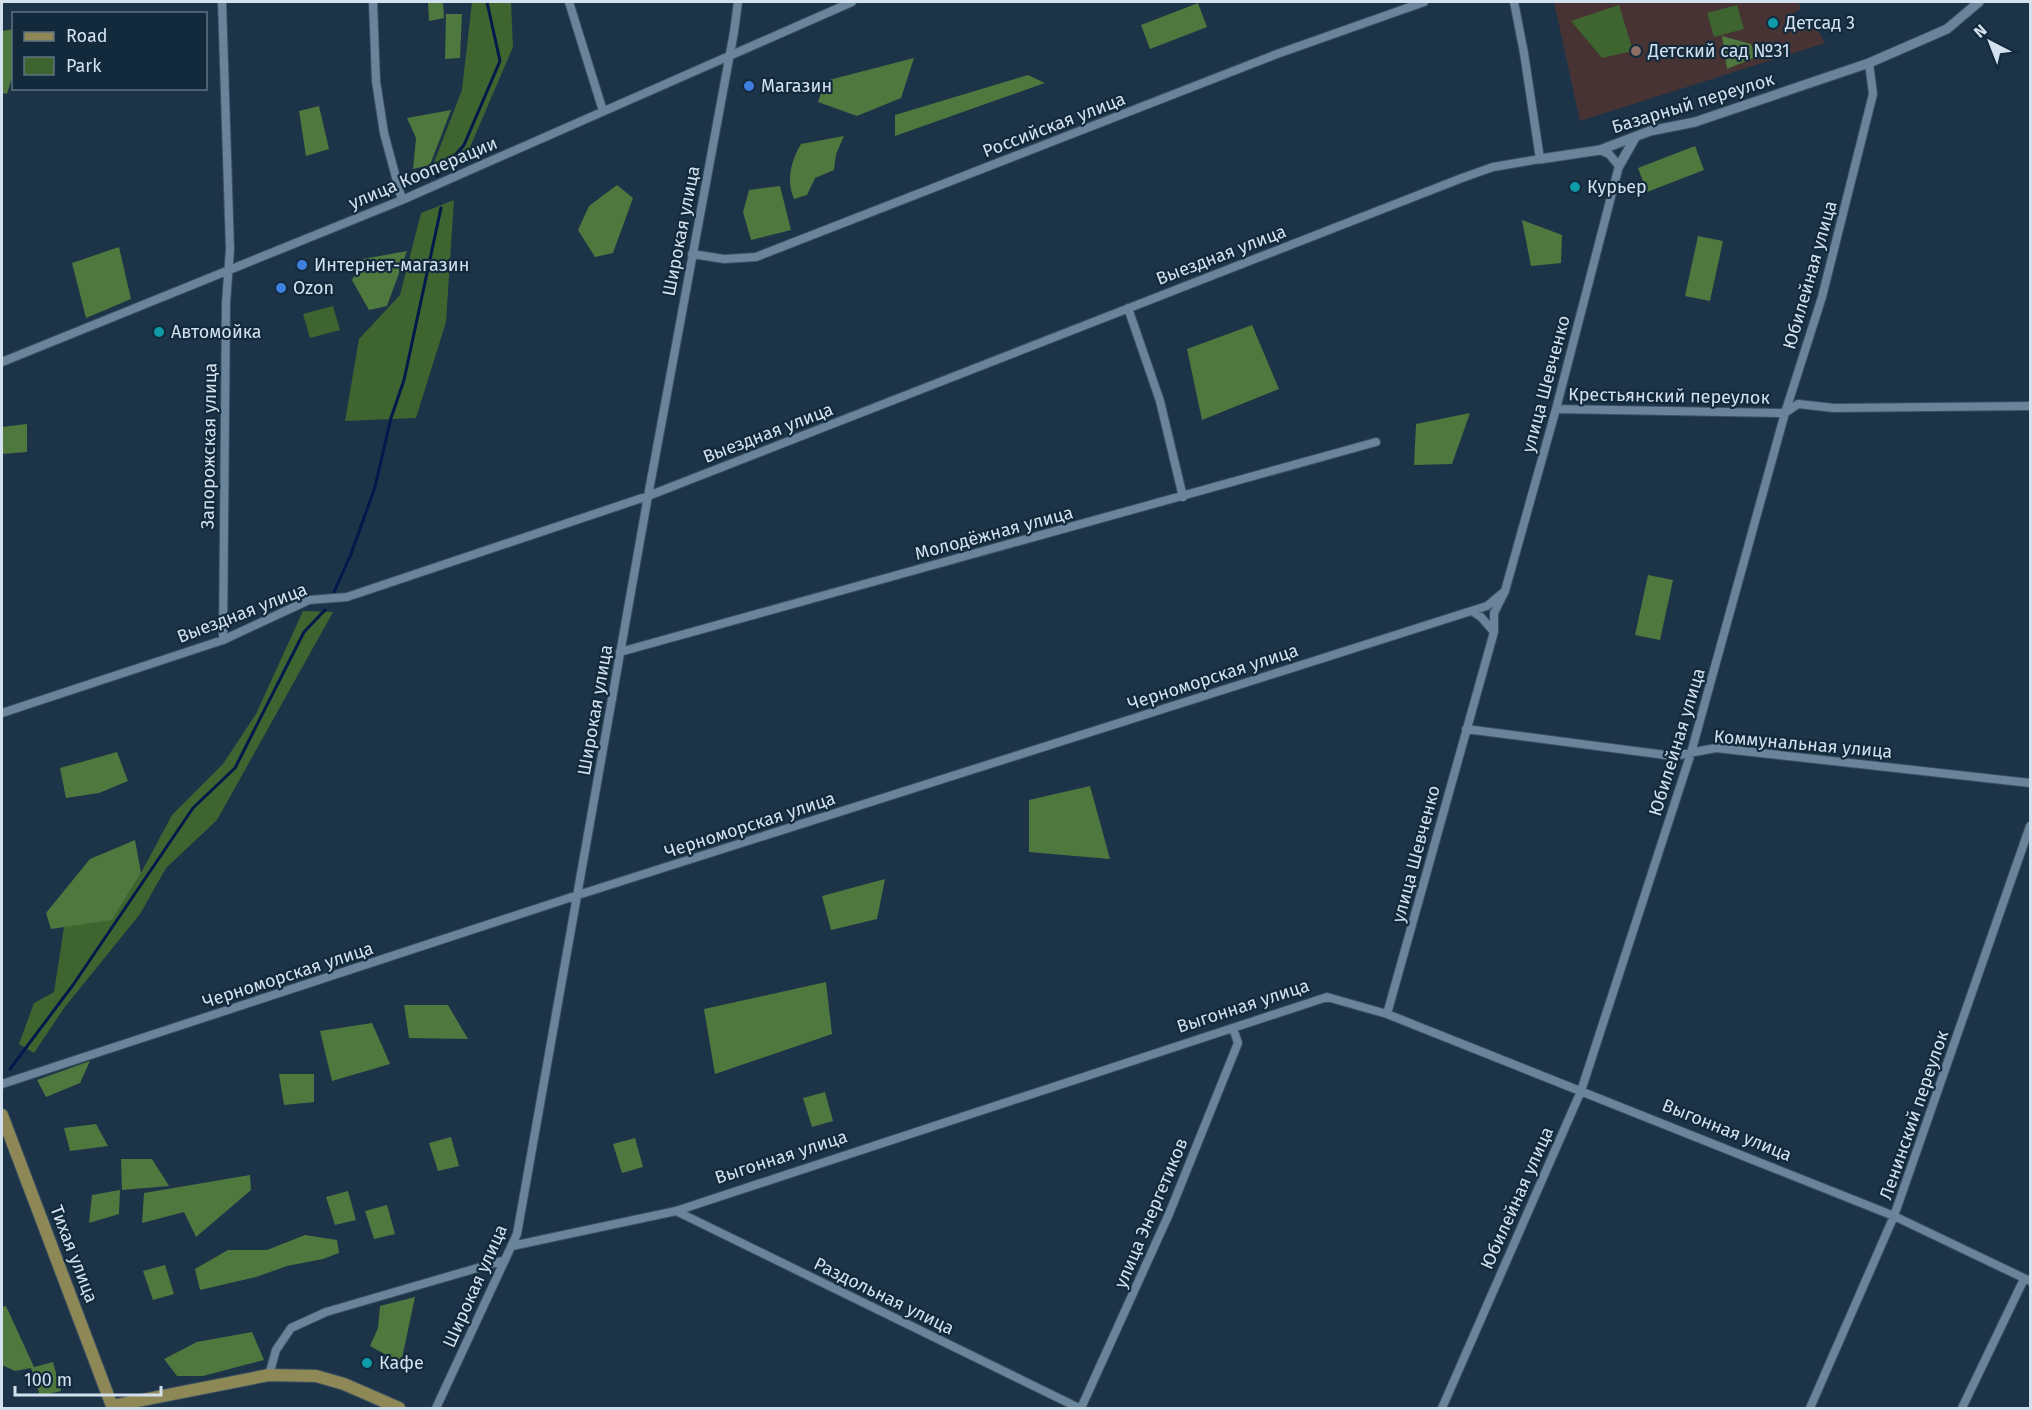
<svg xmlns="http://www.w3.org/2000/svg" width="2032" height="1410" font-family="'Fira Sans',sans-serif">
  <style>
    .education { fill: #483334 }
    .green { fill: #3e642f }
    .forest { fill: #4e783d }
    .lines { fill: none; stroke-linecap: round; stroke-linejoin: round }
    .stream { stroke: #03194b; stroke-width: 3 }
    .minor-casing { stroke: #3a4f60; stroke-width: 10 }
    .tertiary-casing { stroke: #3a4f60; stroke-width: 11 }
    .primary-casing { stroke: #3a4f60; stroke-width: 14 }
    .minor { stroke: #6a849b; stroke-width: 8 }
    .tertiary { stroke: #6a849b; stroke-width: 9 }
    .primary { stroke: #8d8856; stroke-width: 12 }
    .culture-dot { fill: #0f9aa8; stroke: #132a3d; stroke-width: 2 }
    .education-dot { fill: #8d6e63; stroke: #132a3d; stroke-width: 2 }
    .shop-dot { fill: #3f7fe0; stroke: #132a3d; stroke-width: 2 }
    .labels { text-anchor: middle; stroke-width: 4.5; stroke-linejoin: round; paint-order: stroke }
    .poi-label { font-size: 18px; fill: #d3e1ee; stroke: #132a3d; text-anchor: start }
    .street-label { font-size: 18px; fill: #d3e1ee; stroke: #132a3d }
  </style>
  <rect width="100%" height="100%" fill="#1d3448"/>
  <path class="education" d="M1554,2H1798L1801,9L1794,12L1800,28L1814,23L1825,43L1580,121Z"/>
  <path class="green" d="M472,2H511L513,47L464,161L428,178L462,90Z
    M1619,5L1633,51L1602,58L1571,21Z
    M1737,5L1744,29L1714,37L1707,13Z
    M454,200L446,322L416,418L345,421L359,339L400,295L421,213Z
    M333,306L340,330L310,338L303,314Z
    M303,611L333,612L217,820L166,868L140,914L64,1008L34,1053L19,1044L34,1003L54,992L64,927L113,918L141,873L172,815L223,764L256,714Z"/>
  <path class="forest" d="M428,2H443L444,18L429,21Z
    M1198,3L1207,27L1150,49L1141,25Z
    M446,14H462L460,58L445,59Z
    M13,29V74L7,94L2,93V31Z
    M1722,36L1751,44L1756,57L1727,69Z
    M914,58L901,98L857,116L818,102L825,81Z
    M1028,75L1045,83L895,136V115Z
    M319,106L329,149L306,156L299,111Z
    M451,110L430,165L413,169L416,138L407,118Z
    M844,136L836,154L834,170L815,178L807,195L794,199C786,180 791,161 801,144Z
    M1695,146L1704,170L1647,192L1638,168Z
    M617,185L633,198L613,253L595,257L578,230L589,206Z
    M780,186L791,230L751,240L743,212L749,190Z
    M1522,220L1562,235L1561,263L1531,266Z
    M1698,236L1723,241L1710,301L1685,296Z
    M119,247L131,299L86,318L72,263Z
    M407,251L387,306L369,310L352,280L363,259Z
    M1252,325L1279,389L1202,420L1187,349Z
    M1470,413L1452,464L1414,465L1416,424Z
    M27,424V452L2,454V427Z
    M1648,575L1673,580L1660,640L1635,635Z
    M117,752L128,781L99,793L66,798L60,768Z
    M1090,786L1110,859L1029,852V800Z
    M135,840L141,873L112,920L51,929L46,913L90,859Z
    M885,879L877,919L831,930L822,896Z
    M826,982L832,1034L715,1074L704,1009Z
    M404,1005H448L468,1039L409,1038Z
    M372,1023L390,1064L332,1081L320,1031Z
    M90,1061L80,1083L46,1097L37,1080Z
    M279,1074H314V1102L284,1105Z
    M825,1092L833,1121L812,1127L803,1098Z
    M96,1124L108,1146L70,1151L64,1128Z
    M451,1137L459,1166L438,1171L429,1143Z
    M635,1138L643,1167L622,1173L613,1144Z
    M121,1159H152L169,1186L122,1190Z
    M250,1175L251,1190L196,1237L184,1212L142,1223L144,1193Z
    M120,1190L119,1214L89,1223L92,1195Z
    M348,1191L356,1220L335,1225L326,1197Z
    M387,1205L395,1234L374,1239L365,1211Z
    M305,1235L337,1240L339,1253L323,1259L287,1266L256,1277L200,1290L195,1269L228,1250H267Z
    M165,1265L174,1294L153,1300L143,1271Z
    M415,1297L401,1363L370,1346L378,1328L380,1306Z
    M6,1306L34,1367L53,1362L61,1391L40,1396L31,1368L15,1371L2,1365V1307Z
    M252,1332L264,1360L203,1376H177L164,1359L197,1342Z"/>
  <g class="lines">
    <path class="stream" d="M437,176L464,145L500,61L487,2
      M334,592L351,554L375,487L391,418L404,380L441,208
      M10,1069L73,985L193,808L235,768L304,632L325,610"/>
    <defs>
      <path id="minor" d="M222,2L230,249L226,303L223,640
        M373,2L376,81L384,133L402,200
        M569,2L603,111
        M692,254L724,259L756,257L1277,54L1424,2
        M1128,308L1160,401L1183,497
        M2,362L402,200L852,2
        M1556,409L1785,413L1798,404L1834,408L2030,406
        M1494,632V613L1505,591L1556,409L1619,166L1609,154L1600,150
        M620,652L1376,442
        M2,713L223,640L309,600L347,597L648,496L1462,178L1493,167L1540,159L1524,53L1514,2
        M1466,729L1673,756L1716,748L2030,783
        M1387,1014L1494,632L1481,617L1472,611
        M2,1084L578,895L1468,612L1487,606L1505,591
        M676,1211L1079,1408
        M512,1246L676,1211L1327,997L1387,1014L1894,1216L2030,1281
        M269,1375L276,1350L291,1328L326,1312L505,1260
        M436,1408L517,1234L648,496L734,32L738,2
        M1081,1408L1169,1214L1238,1043L1233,1028
        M1442,1408L1581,1091L1691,753L1785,413L1822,297L1873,94L1869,63
        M1810,1408L1894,1216L2030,826
        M1962,1408L2024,1279"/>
      <path id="tertiary" d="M1540,159L1600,150L1650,131L1695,122L1869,63L1947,29L1979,2
        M1619,166L1636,136"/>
      <path id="primary" d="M2,1115L112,1406L269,1375L316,1376L344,1384L399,1408"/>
    </defs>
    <use href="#minor" class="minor-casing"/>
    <use href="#tertiary" class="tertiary-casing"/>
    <use href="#primary" class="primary-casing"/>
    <use href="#minor" class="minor"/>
    <use href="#tertiary" class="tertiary"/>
    <use href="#primary" class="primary"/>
  </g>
  <g class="culture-dot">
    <circle cx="1773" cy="23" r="6"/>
    <circle cx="1575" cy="187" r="6"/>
    <circle cx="159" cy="332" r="6"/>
    <circle cx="367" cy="1363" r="6"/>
  </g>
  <circle class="education-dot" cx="1636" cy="51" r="6"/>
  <g class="shop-dot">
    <circle cx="749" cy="86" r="6"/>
    <circle cx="302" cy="265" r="6"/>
    <circle cx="281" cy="288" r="6"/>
  </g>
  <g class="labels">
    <g class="poi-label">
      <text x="1785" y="29">Детсад 3</text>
      <text x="1648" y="57">Детский сад №31</text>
      <text x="761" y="92">Магазин</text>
      <text x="1587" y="193">Курьер</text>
      <text x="314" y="271">Интернет-магазин</text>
      <text x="293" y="294">Ozon</text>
      <text x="171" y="338">Автомойка</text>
      <text x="379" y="1369">Кафе</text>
    </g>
    <g class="street-label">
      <text transform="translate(1693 103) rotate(-17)" y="6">Базарный переулок</text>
      <text transform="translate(1054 125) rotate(-21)" y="6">Российская улица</text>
      <text transform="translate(423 173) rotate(-23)" y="6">улица Кооперации</text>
      <text transform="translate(681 231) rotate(-79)" y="6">Широкая улица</text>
      <text transform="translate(1221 255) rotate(-21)" y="6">Выездная улица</text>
      <text transform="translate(1810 275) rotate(-74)" y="6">Юбилейная улица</text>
      <text transform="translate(1546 384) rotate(-75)" y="6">улица Шевченко</text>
      <text transform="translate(1669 396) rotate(1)" y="6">Крестьянский переулок</text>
      <text transform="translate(768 433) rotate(-21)" y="6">Выездная улица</text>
      <text transform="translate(209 446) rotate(-89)" y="6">Запорожская улица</text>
      <text transform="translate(994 533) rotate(-15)" y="6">Молодёжная улица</text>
      <text transform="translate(242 613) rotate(-21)" y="6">Выездная улица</text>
      <text transform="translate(1213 677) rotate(-18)" y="6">Черноморская улица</text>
      <text transform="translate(595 710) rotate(-80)" y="6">Широкая улица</text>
      <text transform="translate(1677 742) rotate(-73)" y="6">Юбилейная улица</text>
      <text transform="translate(1803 744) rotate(5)" y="6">Коммунальная улица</text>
      <text transform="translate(750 825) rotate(-18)" y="6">Черноморская улица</text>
      <text transform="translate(1416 854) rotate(-75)" y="6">улица Шевченко</text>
      <text transform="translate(288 975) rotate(-18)" y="6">Черноморская улица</text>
      <text transform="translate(1243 1006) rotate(-18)" y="6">Выгонная улица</text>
      <text transform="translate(1914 1115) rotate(-71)" y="6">Ленинский переулок</text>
      <text transform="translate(1727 1130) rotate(22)" y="6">Выгонная улица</text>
      <text transform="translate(781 1157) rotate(-18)" y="6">Выгонная улица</text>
      <text transform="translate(1517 1198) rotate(-66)" y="6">Юбилейная улица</text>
      <text transform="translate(1151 1213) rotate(-67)" y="6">улица Энергетиков</text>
      <text transform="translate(74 1254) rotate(69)" y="6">Тихая улица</text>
      <text transform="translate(475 1286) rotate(-66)" y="6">Широкая улица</text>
      <text transform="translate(884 1296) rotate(26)" y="6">Раздольная улица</text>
    </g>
  </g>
  <rect width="2032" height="1410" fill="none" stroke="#d3e1ee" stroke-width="6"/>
  <rect x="12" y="12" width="195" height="78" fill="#132a3d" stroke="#607384" stroke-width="1.5"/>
  <rect x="24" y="32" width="30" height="9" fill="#8d8856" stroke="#607384" stroke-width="1.5"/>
  <text x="66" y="42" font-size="18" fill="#d3e1ee">Road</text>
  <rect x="24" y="57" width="30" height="18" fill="#3e642f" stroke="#607384" stroke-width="1.5"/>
  <text x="66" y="72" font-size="18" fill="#d3e1ee">Park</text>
  <g transform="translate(1990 42) rotate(318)" stroke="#132a3d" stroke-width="4.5" paint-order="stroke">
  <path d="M0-4.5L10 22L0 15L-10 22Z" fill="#d3e1ee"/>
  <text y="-9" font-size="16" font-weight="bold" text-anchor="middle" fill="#d3e1ee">N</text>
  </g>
  <path d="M15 1386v9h146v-9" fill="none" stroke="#d3e1ee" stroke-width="3"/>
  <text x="24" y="1386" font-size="18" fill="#d3e1ee" stroke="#132a3d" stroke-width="4.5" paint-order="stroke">100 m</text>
</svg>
